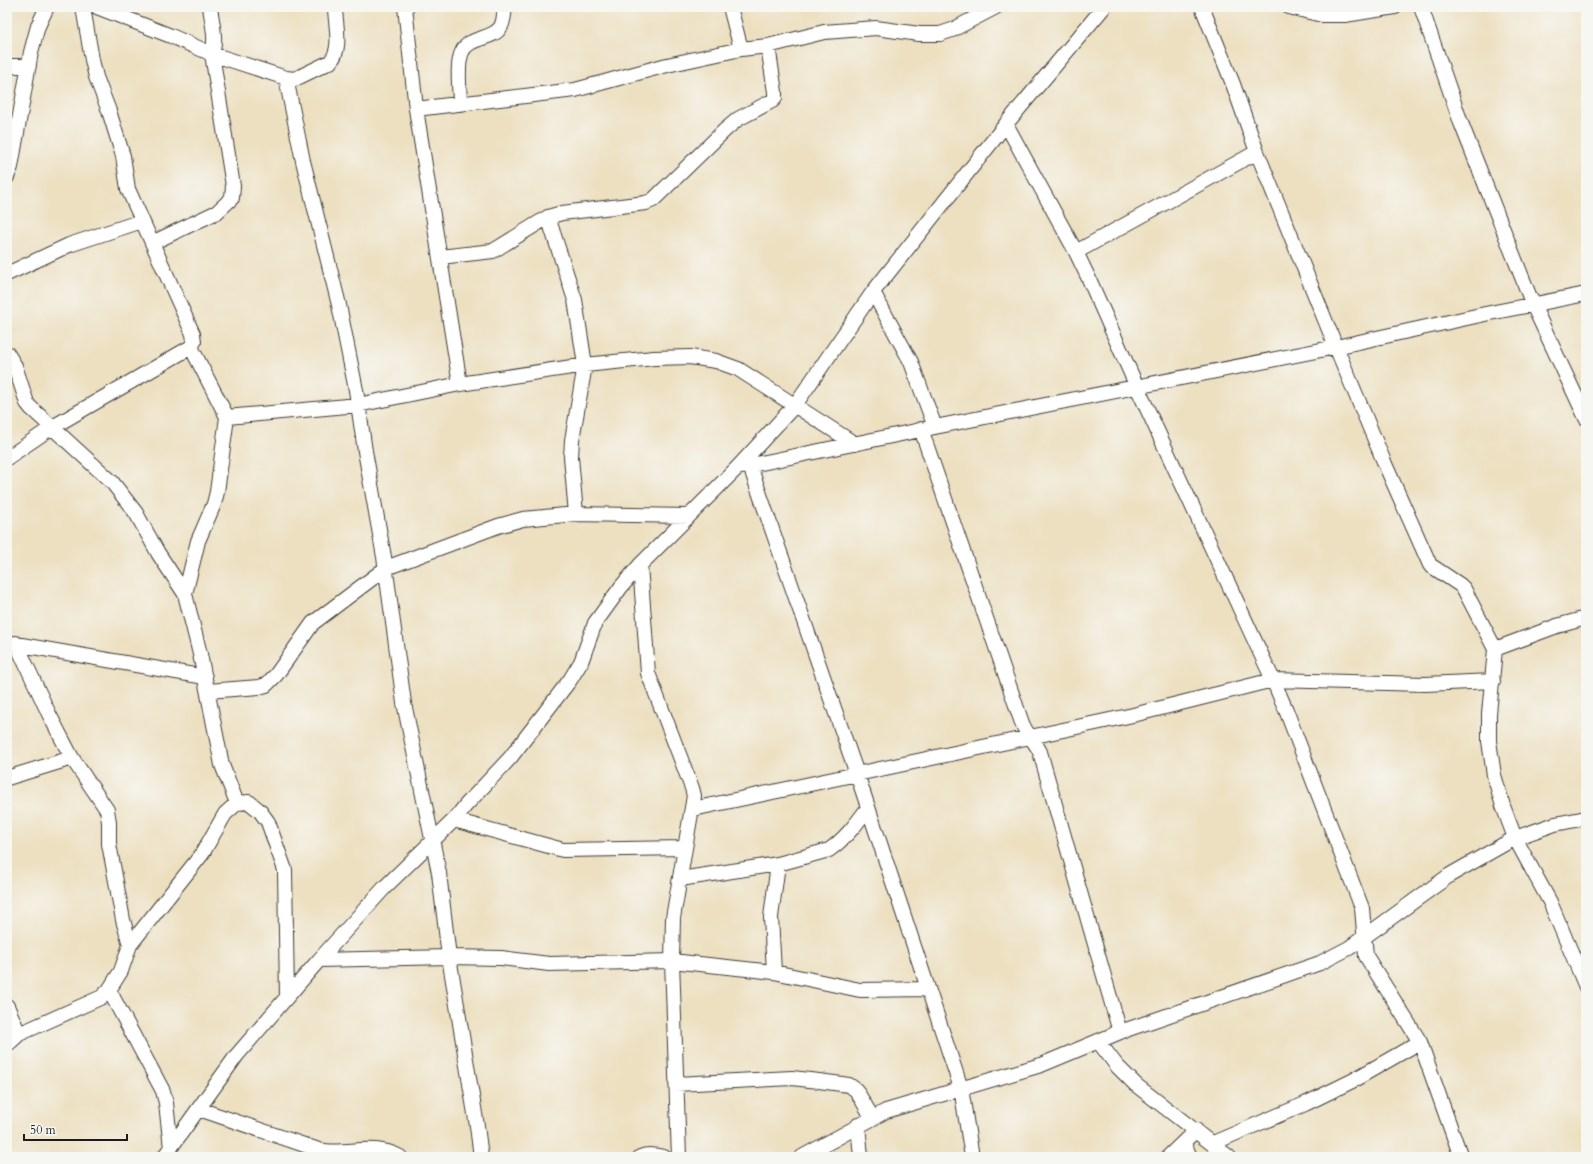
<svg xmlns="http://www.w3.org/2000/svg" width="1593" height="1164" font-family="Cardo,serif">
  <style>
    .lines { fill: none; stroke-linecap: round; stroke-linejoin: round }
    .minor-casing { stroke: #3b3935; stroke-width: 16 }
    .minor { stroke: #fff; stroke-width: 14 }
  </style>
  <rect width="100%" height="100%" fill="#f6f6f2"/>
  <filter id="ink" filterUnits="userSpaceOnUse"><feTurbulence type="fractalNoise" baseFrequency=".025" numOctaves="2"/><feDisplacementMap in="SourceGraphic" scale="8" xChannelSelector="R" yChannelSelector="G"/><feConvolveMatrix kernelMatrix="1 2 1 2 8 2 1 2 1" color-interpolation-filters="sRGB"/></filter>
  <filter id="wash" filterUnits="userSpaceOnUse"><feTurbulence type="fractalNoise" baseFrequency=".012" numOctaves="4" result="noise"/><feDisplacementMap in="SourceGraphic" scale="16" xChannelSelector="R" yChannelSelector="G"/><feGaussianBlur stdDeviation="0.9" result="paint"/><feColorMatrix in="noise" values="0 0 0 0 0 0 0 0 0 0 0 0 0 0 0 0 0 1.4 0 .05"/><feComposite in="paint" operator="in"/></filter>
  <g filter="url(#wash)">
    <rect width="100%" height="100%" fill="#ede0c1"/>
  </g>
  <g filter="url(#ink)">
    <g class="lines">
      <defs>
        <path id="minor" d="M97,7L171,36L212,54L286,78L295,79L330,62C343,49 335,24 335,7
          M405,7L416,109L460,384
          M730,7L741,49
          M1202,7L1233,84L1257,152L1336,347L1385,464L1430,565L1460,585L1464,589L1495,649
          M1289,7L1322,15H1345L1395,7
          M1421,7L1461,123L1533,305L1586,418
          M7,66H29
          M286,78L303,161L339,305L356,390L365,451L384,557L404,703L439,873L449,957L477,1126L481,1157
          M460,104C460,90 456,65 462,52C469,36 492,40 500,28C504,23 504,13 505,7
          M416,109L575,90L667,65L741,49L768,46L824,32L876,28L919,34H940L952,30L996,7
          M1006,124L1076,252L1089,279L1137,387L1273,680L1286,710L1362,908L1366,956L1420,1042L1461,1157
          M7,177L11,167L31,52L38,26L47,7
          M548,217L575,300L585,365L572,440L571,457L576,514
          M152,243L217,212L232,198L233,186L212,54C217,39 212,23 210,7
          M1076,252L1257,152
          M440,257L493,251L548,217L562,213L646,203L653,200L725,130L738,119L772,101L775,98V92L768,46
          M7,274L69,245L142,221
          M873,292L911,362L935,427
          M7,353L15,366L27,403L31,408L112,482L136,513L158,553L185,594L200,654L222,765L237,803L249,802L260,811L268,822L285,870L287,997
          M227,417L358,405L460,384L585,365L654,358L690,357L716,361L738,369L855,444
          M921,429L1022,723C1026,734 1035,741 1040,752L1120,1032
          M7,458L51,428L191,347L194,342L193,334L128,189L123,156L109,111L96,77L92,60L83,7
          M750,466L857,774L961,1088L972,1157
          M737,468L935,427L1336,347L1485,314L1586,294
          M640,565L648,673L692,788L694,796L673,918L672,961L679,1157
          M185,594L198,541L214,504L217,492L227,417L191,347
          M1586,618L1557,626L1495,649L1489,714V741L1494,775L1503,806L1515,838L1550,902L1586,987
          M10,643L205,677
          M208,691L259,687L266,685L276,675L313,623L386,568L498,526L523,519L576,514L689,516
          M7,778L72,758
          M693,809L1133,715L1273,680L1425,684L1493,681
          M454,820L563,850L685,848
          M680,879L778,864L829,850C845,839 857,823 868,808
          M130,945L202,854L225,814L237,803
          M319,960L449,957L501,958L549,964L672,961L774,972L860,990L928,989
          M774,972L771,917L778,864
          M109,990L163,1091L166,1103L171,1148
          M7,1006L19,1034
          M1098,1041L1117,1066L1136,1085L1229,1157
          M7,1045L19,1034L102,997L109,990L121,971L130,945L123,920L113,865L109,844V822L107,810L72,758L49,714L16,643
          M676,1084L792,1078L819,1081L849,1085L856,1090L872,1117
          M199,1109L319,1150C347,1156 372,1142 400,1157
          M858,1125L861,1157
          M1184,1143L1190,1157
          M1213,1143L1305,1104L1352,1081L1420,1042
          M164,1157L237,1055L319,960L385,887L454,820L466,805L510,758L570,680L581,662L595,623L621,587L640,565L737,468L795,405L873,292L1006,124L1104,7
          M640,1157C648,1154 655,1155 664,1157
          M802,1157L886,1111L1041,1065L1120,1032L1320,963L1349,948L1450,875L1515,838L1555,824L1586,818
          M1168,1157L1196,1130"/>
      </defs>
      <use href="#minor" class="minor-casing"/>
      <use href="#minor" class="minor"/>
    </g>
  </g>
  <rect width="1593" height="1164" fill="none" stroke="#f6f6f2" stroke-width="24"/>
  <path d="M24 1134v6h103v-6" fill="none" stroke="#1c1c1c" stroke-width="2"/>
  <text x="30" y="1134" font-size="12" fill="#1c1c1c" stroke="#f6f6f2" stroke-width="3" paint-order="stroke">50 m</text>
</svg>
